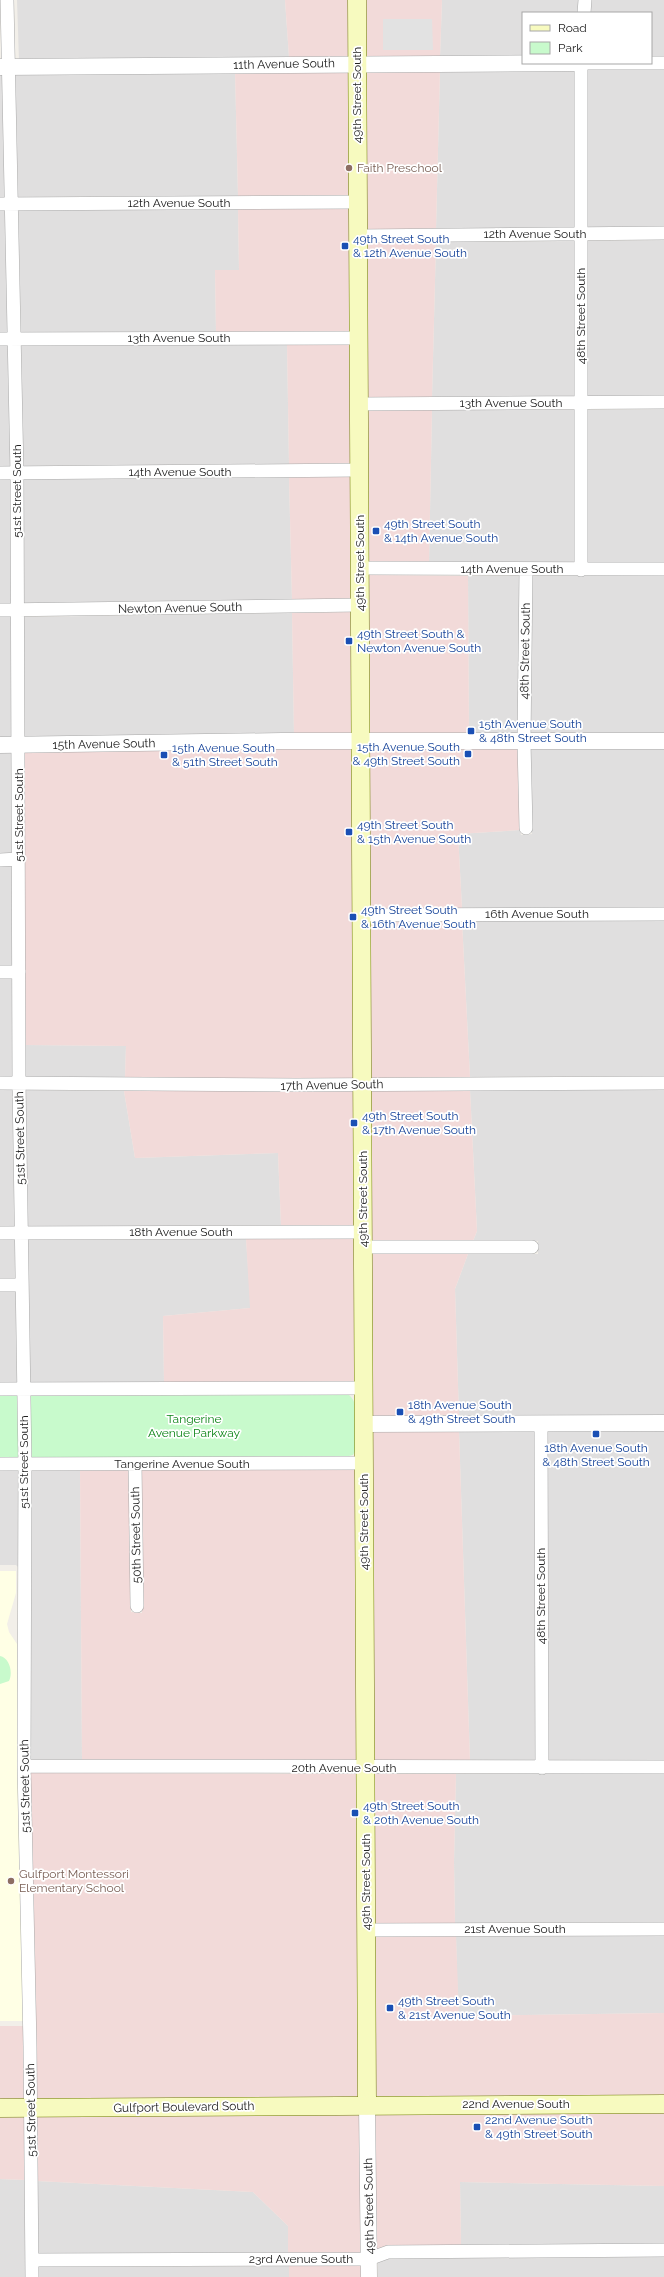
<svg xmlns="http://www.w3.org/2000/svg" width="664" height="2277" font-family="Raleway,sans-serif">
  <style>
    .residential { fill: #e0dfdf }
    .commercial { fill: #f2dad9 }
    .education { fill: #ffffe5 }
    .park { fill: #c8facc }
    .parking { fill: #e2e2e2 }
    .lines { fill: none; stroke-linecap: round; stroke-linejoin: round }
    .minor-casing { stroke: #a9a9a9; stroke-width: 14 }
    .tertiary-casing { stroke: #a9a9a9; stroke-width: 17 }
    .secondary-casing { stroke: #707d05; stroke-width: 19 }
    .minor { stroke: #fff; stroke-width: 13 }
    .tertiary { stroke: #fff; stroke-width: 16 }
    .secondary { stroke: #f7fabf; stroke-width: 18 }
    .education-dot { fill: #8d6e63; stroke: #fff; stroke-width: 1.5 }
    .transit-dot { fill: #1a4fb4; stroke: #fff; stroke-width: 1.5 }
    .labels { text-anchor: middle; stroke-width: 3.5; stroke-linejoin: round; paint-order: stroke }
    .street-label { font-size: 12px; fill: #222; stroke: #fff }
    .education-label { font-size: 12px; fill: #785e54; stroke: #fff; text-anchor: start }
    .transit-label { font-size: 12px; fill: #164399; stroke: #fff; text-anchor: start }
    .park-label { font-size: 12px; fill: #0c8416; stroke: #fff }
  </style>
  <rect width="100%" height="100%" fill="#f2efe9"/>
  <path class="residential" d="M17,0H285L289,57L19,61Z
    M442,0H579L578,13H523V57H440Z
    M590,0H664V57H651V13H590Z
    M440,70H575V228L436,229Z
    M587,70H664V227L587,228Z
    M235,71L238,196L18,197L15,74Z
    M0,74H3L6,197H0Z
    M238,209L239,270L215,271L216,332H21L18,210Z
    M7,210L9,332H0V211Z
    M664,240V396L587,397V241Z
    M575,241V397H432L436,242Z
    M287,344L289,464L23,466L21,345Z
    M0,345H9L12,466L0,467Z
    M664,409V562L587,563V410Z
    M432,410H575V563L429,562Z
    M289,477L292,600L22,604L23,479Z
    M12,479L11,604H0V480Z
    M664,575V735L530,736L532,576Z
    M468,576H520L518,736H469Z
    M292,613L294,735L25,738L22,617Z
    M0,617H11L13,738H0Z
    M664,748V908H462L458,834L520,830L521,835L532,834L530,749Z
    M13,751V853H0V752Z
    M0,866H13V965L0,966Z
    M462,921H664V1076L470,1077Z
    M0,979H13V1077H0Z
    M25,1032L26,1045L126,1046L125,1078L25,1077Z
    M664,1089V1416L459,1417L455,1289L468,1254H538V1241H473L477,1231L470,1090Z
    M0,1090H13L15,1226H0Z
    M25,1090L124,1091L135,1158L278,1153L281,1225L27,1227Z
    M0,1239L16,1240L15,1278H0Z
    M246,1239L251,1308L163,1316L164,1382L29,1383L27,1240Z
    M0,1291H16L17,1383H0Z
    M664,1429V1760L547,1761V1430Z
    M535,1430L536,1761H470L459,1431Z
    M80,1470L82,1760H30L31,1471Z
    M0,1471H19L18,1567L16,1565H0Z
    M664,1773V1922L455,1923L454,1862L456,1774Z
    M664,1935V2013L458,2016L456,1936Z
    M0,2179L26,2180V2277H0Z
    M37,2181L253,2192L288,2226V2253L38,2254Z
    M460,2182L664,2186V2244L461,2245Z
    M664,2257V2277H378V2263L389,2258Z
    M289,2266V2277H38V2267Z"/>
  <path class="commercial" d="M285,0H351V57H289Z
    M362,0H442L440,57H363Z
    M351,70L352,195L238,196L235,71Z
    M363,70H440L436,229H364Z
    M352,208V331L216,332L215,270H239L238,209Z
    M436,242L432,397H364V243Z
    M287,344H353V463L289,464Z
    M365,410H432L429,562H365Z
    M289,477H353L354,599L292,600Z
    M365,575L468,576L469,736L367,735Z
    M354,612L355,735H294L292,613Z
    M282,748H355L356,1078H125L126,1046L25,1045V751Z
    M367,748L518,749L520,830L458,834L462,908H367Z
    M367,921H462L470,1077L368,1078Z
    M470,1090L477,1231L473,1241L369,1240L368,1091Z
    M124,1091H356L357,1225H281L278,1153L135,1158Z
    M357,1238L358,1382H164L163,1316L250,1308L246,1239Z
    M369,1253L468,1254L455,1289L459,1417L370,1418Z
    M370,1431H459L470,1761H371Z
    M358,1469L360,1761L82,1760L80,1470H129L131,1612L142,1613L141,1470Z
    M30,1773L360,1774L362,2098L37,2102Z
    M372,1774H456L454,1862L455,1923H372Z
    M372,1936H456L459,2016L664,2013V2097L373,2098Z
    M0,2026H24L25,2102H0Z
    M664,2110V2186L460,2182L461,2245H388L375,2250L373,2111Z
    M362,2111L363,2253H288V2226L253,2192L37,2181V2115Z
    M0,2115H25L26,2180L0,2179Z
    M289,2266H364V2277H289Z"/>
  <path class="education" d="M0,1571H16V1593L7,1624L9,1632L17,1644L23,2021H0Z"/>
  <path class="park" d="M349,1395C361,1404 361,1443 353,1455L349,1456L31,1458L29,1396Z
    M0,1396H18L19,1458H0Z
    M0,1656C10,1658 13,1673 9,1681L0,1684Z"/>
  <path class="parking" d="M383,19H432L433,50H383Z"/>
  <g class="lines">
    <defs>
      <path id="minor" d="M7,0L17,473L19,1083L25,1464L24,1766L30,2046L32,2277
        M584,13L585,0
        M581,63H664
        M0,204L358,202
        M358,236L664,233
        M0,339L358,338
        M359,404L664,402
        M0,473L359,470
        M360,568L664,569
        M526,570L524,742L526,828
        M581,570V63
        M0,610L360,605
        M0,860L19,859
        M361,915L664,914
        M0,972H19
        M0,1083L296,1085L664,1083
        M0,1233L363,1232
        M363,1247H532
        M0,1285H21
        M0,1389L364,1388
        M541,1424L542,1768
        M0,1464L364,1463
        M135,1464L137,1606
        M24,1766L664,1767
        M366,1930L664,1929
        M32,2260L369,2259L388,2252L664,2250"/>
      <path id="tertiary" d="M0,67L581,63
        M0,745L282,741H664
        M364,1424L664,1423
        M367,2105L369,2277"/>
      <path id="secondary" d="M357,0L367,2105
        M0,2108L664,2104"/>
    </defs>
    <use href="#minor" class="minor-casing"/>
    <use href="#tertiary" class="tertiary-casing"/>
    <use href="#secondary" class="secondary-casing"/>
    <use href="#minor" class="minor"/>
    <use href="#tertiary" class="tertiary"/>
    <use href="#secondary" class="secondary"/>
  </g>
  <g class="education-dot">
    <circle cx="349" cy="168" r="4"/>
    <circle cx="11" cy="1881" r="4"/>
  </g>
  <g class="transit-dot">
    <rect x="341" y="242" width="8" height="8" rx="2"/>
    <rect x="372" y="527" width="8" height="8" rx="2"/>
    <rect x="345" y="637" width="8" height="8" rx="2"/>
    <rect x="467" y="727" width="8" height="8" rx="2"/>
    <rect x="464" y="750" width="8" height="8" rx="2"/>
    <rect x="160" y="751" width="8" height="8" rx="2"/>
    <rect x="345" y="828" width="8" height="8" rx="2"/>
    <rect x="349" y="913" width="8" height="8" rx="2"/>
    <rect x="350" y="1119" width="8" height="8" rx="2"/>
    <rect x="396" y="1408" width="8" height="8" rx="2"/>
    <rect x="592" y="1430" width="8" height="8" rx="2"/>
    <rect x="351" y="1809" width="8" height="8" rx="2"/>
    <rect x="386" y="2004" width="8" height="8" rx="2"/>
    <rect x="473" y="2123" width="8" height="8" rx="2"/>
  </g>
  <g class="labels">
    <g class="street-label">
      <text transform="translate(284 64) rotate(-1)" y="4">11th Avenue South</text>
      <text transform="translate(357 95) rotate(-90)" y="4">49th Street South</text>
      <text x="179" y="207">12th Avenue South</text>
      <text x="535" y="238">12th Avenue South</text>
      <text transform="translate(581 316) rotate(-90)" y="4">48th Street South</text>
      <text x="179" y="342">13th Avenue South</text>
      <text x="511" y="407">13th Avenue South</text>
      <text x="180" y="476">14th Avenue South</text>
      <text transform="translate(17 491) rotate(-90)" y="4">51st Street South</text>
      <text transform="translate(360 563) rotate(-90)" y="4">49th Street South</text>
      <text x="512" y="573">14th Avenue South</text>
      <text transform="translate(180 608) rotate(-1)" y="4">Newton Avenue South</text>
      <text transform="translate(525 651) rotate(-89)" y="4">48th Street South</text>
      <text transform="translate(104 744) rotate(-1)" y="4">15th Avenue South</text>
      <text transform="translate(19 815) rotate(-90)" y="4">51st Street South</text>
      <text x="537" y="918">16th Avenue South</text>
      <text transform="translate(332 1085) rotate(-1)" y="4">17th Avenue South</text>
      <text transform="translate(20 1138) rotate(-91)" y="4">51st Street South</text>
      <text transform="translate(363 1199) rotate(-90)" y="4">49th Street South</text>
      <text x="181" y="1236">18th Avenue South</text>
      <text transform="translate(24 1462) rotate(-90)" y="4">51st Street South</text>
      <text x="182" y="1468">Tangerine Avenue South</text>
      <text transform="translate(364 1522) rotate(-90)" y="4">49th Street South</text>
      <text transform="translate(136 1535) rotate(-91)" y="4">50th Street South</text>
      <text transform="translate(541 1596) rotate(-90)" y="4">48th Street South</text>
      <text x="344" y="1772">20th Avenue South</text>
      <text transform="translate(25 1786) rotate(-91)" y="4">51st Street South</text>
      <text transform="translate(366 1882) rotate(-90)" y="4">49th Street South</text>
      <text x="515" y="1933">21st Avenue South</text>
      <text x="516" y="2108">22nd Avenue South</text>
      <text transform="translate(184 2107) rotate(-1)" y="4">Gulfport Boulevard South</text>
      <text transform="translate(31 2110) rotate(-91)" y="4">51st Street South</text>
      <text transform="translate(369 2206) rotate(-91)" y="4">49th Street South</text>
      <text x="301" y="2263">23rd Avenue South</text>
    </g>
    <g class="education-label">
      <text x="357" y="172">Faith Preschool</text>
      <text x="19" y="1878">Gulfport Montessori<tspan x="19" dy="14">Elementary School</tspan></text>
    </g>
    <g class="transit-label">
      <text x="353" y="243">49th Street South<tspan x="353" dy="14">&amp; 12th Avenue South</tspan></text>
      <text x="384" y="528">49th Street South<tspan x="384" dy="14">&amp; 14th Avenue South</tspan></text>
      <text x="357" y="638">49th Street South &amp;<tspan x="357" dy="14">Newton Avenue South</tspan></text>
      <text x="479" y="728">15th Avenue South<tspan x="479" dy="14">&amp; 48th Street South</tspan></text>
      <text x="460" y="751" text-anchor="end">15th Avenue South<tspan x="460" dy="14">&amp; 49th Street South</tspan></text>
      <text x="172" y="752">15th Avenue South<tspan x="172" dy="14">&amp; 51th Street South</tspan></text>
      <text x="357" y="829">49th Street South<tspan x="357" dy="14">&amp; 15th Avenue South</tspan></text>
      <text x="361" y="914">49th Street South<tspan x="361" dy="14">&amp; 16th Avenue South</tspan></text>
      <text x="362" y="1120">49th Street South<tspan x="362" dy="14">&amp; 17th Avenue South</tspan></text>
      <text x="408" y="1409">18th Avenue South<tspan x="408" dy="14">&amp; 49th Street South</tspan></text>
      <text x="596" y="1452" text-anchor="middle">18th Avenue South<tspan x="596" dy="14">&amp; 48th Street South</tspan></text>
      <text x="363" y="1810">49th Street South<tspan x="363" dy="14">&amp; 20th Avenue South</tspan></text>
      <text x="398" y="2005">49th Street South<tspan x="398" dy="14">&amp; 21st Avenue South</tspan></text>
      <text x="485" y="2124">22nd Avenue South<tspan x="485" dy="14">&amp; 49th Street South</tspan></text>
    </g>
    <g class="park-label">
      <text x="194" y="1423">Tangerine<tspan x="194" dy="14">Avenue Parkway</tspan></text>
    </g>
  </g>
  <rect x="522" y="12" width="130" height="52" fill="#ffffff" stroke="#a7a7a7"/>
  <rect x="530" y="25" width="20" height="6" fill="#f7fabf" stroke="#a7a7a7"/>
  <text x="558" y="32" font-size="12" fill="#222222">Road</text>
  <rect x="530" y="42" width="20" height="12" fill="#c8facc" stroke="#a7a7a7"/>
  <text x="558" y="52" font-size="12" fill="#222222">Park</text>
</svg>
